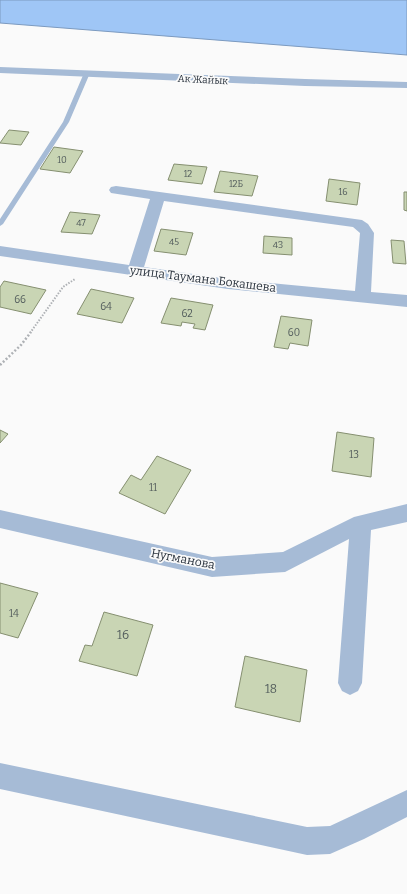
<svg xmlns="http://www.w3.org/2000/svg" width="407" height="894" font-family="Bitter,serif">
  <style>
    .water { fill: #9fc6f6; stroke: #7c9abf }
    .building { fill: #c9d5b4; stroke: #858f70 }
    .lines { fill: none; stroke-linecap: round; stroke-linejoin: round }
    .path-far1 { stroke: #aeb1b5; stroke-width: 2; stroke-dasharray: 1.5 1.5; stroke-linecap: butt }
    .path { stroke: #aeb1b5; stroke-width: 2.5; stroke-dasharray: 2 2; stroke-linecap: butt }
    .lane { fill: #a6bbd6; fill-rule: evenodd }
    .street { fill: #a6bbd6; fill-rule: evenodd }
    .labels { text-anchor: middle; stroke-width: 3.5; stroke-linejoin: round; paint-order: stroke }
    .far-number-label { font-size: 9px; fill: #525c5c }
    .far-street-label { font-size: 10px; fill: #2a333e; stroke: #fafafa }
    .number-label { font-size: 10px; fill: #525c5c }
    .street-label { font-size: 12px; fill: #2a333e; stroke: #fafafa }
    .near-number-label { font-size: 12px; fill: #525c5c }
  </style>
  <rect width="100%" height="100%" fill="#fafafa"/>
  <path class="water" d="M0,0H407V55L0,23Z"/>
  <path class="building" d="M9,130L29,132L21,145L0,143Z
    M54,147L83,151L70,173L40,169Z
    M174,164L207,167L202,184L168,180Z
    M220,171L258,176L252,196L214,192Z
    M329,179L360,183L357,205L326,201Z
    M404,192H407V211L404,210Z
    M70,212L100,215L92,234L61,232Z
    M161,229L193,233L186,255L154,251Z
    M264,236L292,238V255L263,253Z
    M391,240L404,241L406,264L393,263Z
    M4,281L46,290L31,314L0,307V287Z
    M91,289L134,298L122,323L77,314Z
    M171,298L213,305L205,330L193,328L195,324L182,322L181,326L161,323Z
    M281,316L312,320L308,346L290,343L288,349L274,347Z
    M0,430L8,434L0,443Z
    M337,432L374,438L371,477L332,471Z
    M157,456L191,470L165,514L119,493L131,475L141,480Z
    M0,583L38,593L18,638L0,633Z
    M104,612L153,625L137,676L79,661L85,645L92,646Z
    M245,656L307,670L300,722L235,707Z"/>
  <g class="lines">
    <path class="path-far1" d="M30,333L63,287L75,279"/>
    <path class="path" d="M0,365L21,345L31,332"/>
    <path class="lane" d="M87,71L90,73L69,122L3,224L0,226V219L63,122L84,73Z"/>
    <path class="street" d="M0,67L305,79L407,82V88L305,86L0,73Z
      M116,186L362,220L368,224L374,233L371,292L407,295V307L228,289L0,256V246L129,265L150,199L111,193L109,190L111,187ZM164,201L353,227L360,233L355,291L228,279L144,267Z
      M407,504V522L371,530L362,683L358,691L350,695L342,691L338,683L349,539L285,572L212,577L0,528V510L212,557L283,552L354,517Z
      M0,763L307,827L330,826L407,790V817L364,839L330,854L307,855L0,789Z"/>
  </g>
  <g class="labels">
    <g class="far-number-label">
      <text x="62" y="163">10</text>
      <text x="188" y="177">12</text>
      <text x="236" y="187">12Б</text>
      <text x="343" y="195">16</text>
      <text x="81" y="226">47</text>
      <text x="174" y="245">45</text>
      <text x="278" y="248">43</text>
    </g>
    <g class="far-street-label">
      <text transform="translate(203 79) rotate(3)" y="4">Ак Жайык</text>
    </g>
    <g class="number-label">
      <text x="20" y="303">66</text>
      <text x="106" y="310">64</text>
      <text x="187" y="317">62</text>
      <text x="294" y="336">60</text>
      <text x="354" y="458">13</text>
      <text x="153" y="491">11</text>
      <text x="14" y="617">14</text>
    </g>
    <g class="street-label">
      <text transform="translate(203 279) rotate(7)" y="4">улица Таумана Бокашева</text>
      <text transform="translate(183 559) rotate(11)" y="4">Нугманова</text>
    </g>
    <g class="near-number-label">
      <text x="123" y="639">16</text>
      <text x="271" y="693">18</text>
    </g>
  </g>
</svg>
